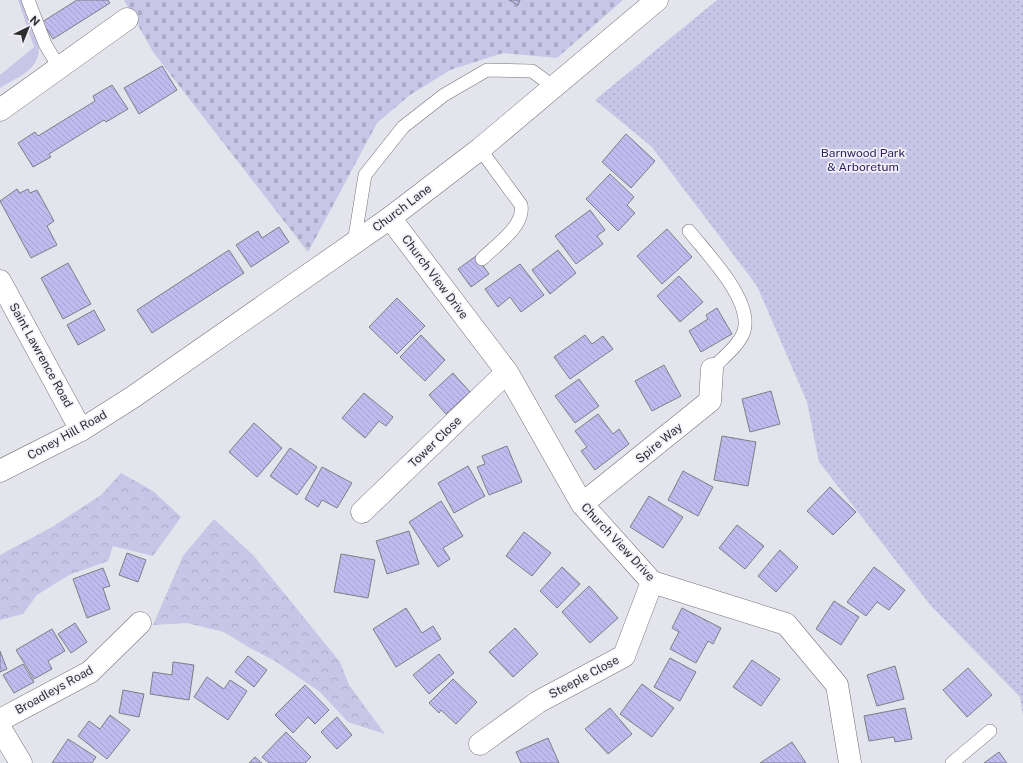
<svg xmlns="http://www.w3.org/2000/svg" width="1023" height="763" font-family="'Public Sans',sans-serif">
  <style>
    .green { fill: #c8c6e7 }
    .forest { fill: url(#forest-crowns) }
    .cemetery { fill: url(#cemetery-stones) }
    .park { fill: url(#park-dots) }
    .building { fill: url(#building-back-hatch); stroke: #7e7e86 }
    .lines { fill: none; stroke-linecap: round; stroke-linejoin: round }
    .service-casing { stroke: #73727a; stroke-width: 14 }
    .minor-casing { stroke: #73727a; stroke-width: 23 }
    .tertiary-casing { stroke: #73727a; stroke-width: 23 }
    .service { stroke: #fff; stroke-width: 13 }
    .minor { stroke: #fff; stroke-width: 22 }
    .tertiary { stroke: #fff; stroke-width: 22 }
    .labels { text-anchor: middle; stroke-width: 3.5; stroke-linejoin: round; paint-order: stroke }
    .park-label { font-size: 12px; fill: #302360; stroke: #f2f1fa }
    .street-label { font-size: 12px; fill: #2e2e31; stroke: #f2f1fa }
  </style>
  <defs>
    <pattern id="forest-crowns" width="20" height="18" patternUnits="userSpaceOnUse"><rect width="20" height="18" fill="#c8c6e7"/><path d="M2 6a3 3 0 1 1 6 0M12 15a3 3 0 1 1 6 0" fill="none" stroke="#acaac7"/></pattern>
    <pattern id="cemetery-stones" width="16" height="16" patternUnits="userSpaceOnUse"><rect width="16" height="16" fill="#c8c6e7"/><path d="M2 7V4a2 2 0 0 1 4 0v3zM10 15v-3a2 2 0 0 1 4 0v3z" fill="#acaac7"/></pattern>
    <pattern id="park-dots" width="8" height="8" patternUnits="userSpaceOnUse"><rect width="8" height="8" fill="#c8c6e7"/><path d="M2 2h.1M6 6h.1" fill="none" stroke="#acaac7" stroke-width="1.8" stroke-linecap="round"/></pattern>
    <pattern id="building-back-hatch" width="6" height="6" patternUnits="userSpaceOnUse"><rect width="6" height="6" fill="#bfbbef"/><path d="M-1 5l2 2M0 0l6 6M5-1l2 2" fill="none" stroke="#a4a1cd"/></pattern>
  </defs>
  <rect width="100%" height="100%" fill="#e4e4ed"/>
  <path class="green" d="M18,0H21L39,48C39,71 17,77 0,88V75L34,47Z"/>
  <path class="forest" d="M121,473L153,491L181,517L153,556L113,546L108,561L69,575L37,595L23,614L0,620V555L52,527L101,495Z
    M214,519L254,556L340,662L349,685L385,734L348,722L320,692L275,661L250,648L224,632L187,623L153,625L183,556Z"/>
  <path class="cemetery" d="M124,0H623L557,58L503,53L450,70L410,95L377,123L308,252L153,52Z"/>
  <path class="park" d="M717,0H1023V715L1020,697L931,606L819,462L807,402L757,286L652,147L595,100Z"/>
  <path class="building" d="M77,0H108L110,3L53,39L42,22Z
    M509,0H520L518,5Z
    M162,66L177,90L139,114L124,88Z
    M112,85L128,109L106,122L104,120L49,154L51,157L33,167L18,143L35,132L38,136L95,101L93,96Z
    M626,134L655,161L631,188L602,162Z
    M610,174L634,197L627,205L635,213L618,231L586,199Z
    M17,189L20,193L28,189L30,193L37,190L54,221L47,226L57,245L31,258L0,201Z
    M590,210L605,230L597,236L603,244L576,264L555,236Z
    M279,227L289,242L251,267L236,245L258,231L262,238Z
    M667,229L692,257L662,284L637,256Z
    M229,250L244,273L152,333L137,310Z
    M558,250L576,273L550,294L532,270Z
    M476,256L489,274L471,287L458,269Z
    M68,263L91,304L63,319L41,278Z
    M520,264L544,295L521,312L510,297L498,307L485,289Z
    M679,276L703,302L680,322L657,296Z
    M397,298L425,326L397,354L369,327Z
    M717,308L732,334L701,352L689,331L708,319L706,315Z
    M94,310L105,330L78,345L67,325Z
    M421,335L445,360L425,381L400,357Z
    M585,335L592,344L603,336L613,349L570,379L554,357Z
    M664,365L681,396L652,411L635,381Z
    M453,373L470,392L446,414L429,395Z
    M579,379L599,406L575,423L555,396Z
    M771,391L780,424L750,432L742,399Z
    M364,393L393,417L386,426L379,421L365,438L342,418Z
    M598,414L613,434L619,429L629,444L595,470L581,451L587,447L575,431Z
    M254,423L282,448L257,477L229,452Z
    M722,436L756,442L748,486L714,480Z
    M507,446L522,482L489,495L477,467L485,464L482,456Z
    M290,448L317,467L297,495L270,476Z
    M468,466L485,496L454,513L438,483Z
    M322,467L352,483L337,508L322,500L318,507L305,499Z
    M683,471L713,487L698,516L668,500Z
    M830,487L856,512L833,535L807,511Z
    M649,496L683,517L663,548L630,527Z
    M441,501L463,536L443,548L450,559L438,567L409,522Z
    M737,525L764,546L745,569L719,548Z
    M409,531L419,564L387,574L376,541Z
    M524,532L551,553L532,576L506,556Z
    M780,550L798,567L776,592L758,576Z
    M127,553L146,560L138,582L119,575Z
    M341,554L375,560L368,598L334,592Z
    M562,567L580,584L557,608L540,591Z
    M874,567L905,590L889,610L877,602L866,616L847,602Z
    M103,568L110,586L103,588L110,609L87,618L73,579Z
    M589,586L618,618L590,643L562,612Z
    M834,601L859,617L841,645L816,629Z
    M406,608L422,633L433,626L441,639L396,667L373,629Z
    M682,608L721,628L713,644L708,641L696,663L670,649L679,632L672,628Z
    M75,623L87,642L71,653L58,634Z
    M515,628L538,654L513,677L489,652Z
    M52,629L65,651L48,661L52,669L34,679L16,650Z
    M0,651L7,669L0,672Z
    M439,654L454,673L429,694L413,675Z
    M248,656L267,670L254,687L235,672Z
    M670,658L696,672L680,701L654,687Z
    M752,660L780,679L761,706L733,687Z
    M173,662L194,665L189,700L150,694L153,672L172,675Z
    M23,664L34,682L14,693L3,675Z
    M895,666L904,699L877,706L867,675Z
    M968,668L992,695L967,717L943,690Z
    M207,677L224,689L230,680L247,691L228,720L194,697Z
    M453,679L477,702L456,724L441,710L439,713L429,703Z
    M642,684L674,708L652,737L620,714Z
    M305,685L329,710L315,724L308,717L293,733L275,715Z
    M123,690L144,694L139,717L119,713Z
    M610,708L632,734L608,754L585,729Z
    M905,708L912,739L895,742L894,737L869,741L864,716Z
    M110,715L130,730L107,759L78,736L89,721L100,729Z
    M337,717L352,735L337,749L321,732Z
    M286,732L311,757L305,763H269L262,757Z
    M548,738L559,763H521L516,752Z
    M68,739L96,757L92,763H52Z
    M792,742L806,763H760Z
    M999,752L1007,763H984Z
    M255,757L262,763H249Z"/>
  <g class="lines">
    <defs>
      <path id="service" d="M28,0L45,44L60,69
        M480,149L521,205C525,226 496,245 482,259
        M689,231C707,254 753,300 744,331C739,346 722,358 712,369
        M354,243L365,175L403,127L444,95L487,70L532,71L554,87
        M952,763L990,731"/>
      <path id="minor" d="M0,110L127,19
        M390,218L507,372L582,504L652,582L786,624L837,685L850,763
        M0,281L81,430
        M582,504L710,401L712,369
        M362,512L507,372
        M0,720L90,672L140,623
        M0,728L21,763
        M480,744L538,702L624,656L652,582"/>
      <path id="tertiary" d="M0,471L81,430L133,397L390,218L480,149L657,0"/>
    </defs>
    <use href="#service" class="service-casing"/>
    <use href="#minor" class="minor-casing"/>
    <use href="#tertiary" class="tertiary-casing"/>
    <use href="#service" class="service"/>
    <use href="#minor" class="minor"/>
    <use href="#tertiary" class="tertiary"/>
  </g>
  <g class="labels">
    <g class="park-label">
      <text x="863" y="157">Barnwood Park<tspan x="863" dy="14">&amp; Arboretum</tspan></text>
    </g>
    <g class="street-label">
      <text transform="translate(402 208) rotate(-37)" y="4">Church Lane</text>
      <text transform="translate(435 277) rotate(53)" y="4">Church View Drive</text>
      <text transform="translate(41 355) rotate(61)" y="4">Saint Lawrence Road</text>
      <text transform="translate(67 435) rotate(-29)" y="4">Coney Hill Road</text>
      <text transform="translate(435 442) rotate(-44)" y="4">Tower Close</text>
      <text transform="translate(659 443) rotate(-39)" y="4">Spire Way</text>
      <text transform="translate(618 542) rotate(47)" y="4">Church View Drive</text>
      <text transform="translate(584 677) rotate(-28)" y="4">Steeple Close</text>
      <text transform="translate(54 690) rotate(-29)" y="4">Broadleys Road</text>
    </g>
  </g>
  <g transform="translate(28 28) rotate(43)" stroke="#f2f1fa" stroke-width="3" paint-order="stroke">
  <path d="M0-3L7 15L0 10L-7 15Z" fill="#2e2e31"/>
  <text y="-6" font-size="11" font-weight="bold" text-anchor="middle" fill="#2e2e31">N</text>
  </g>
</svg>
